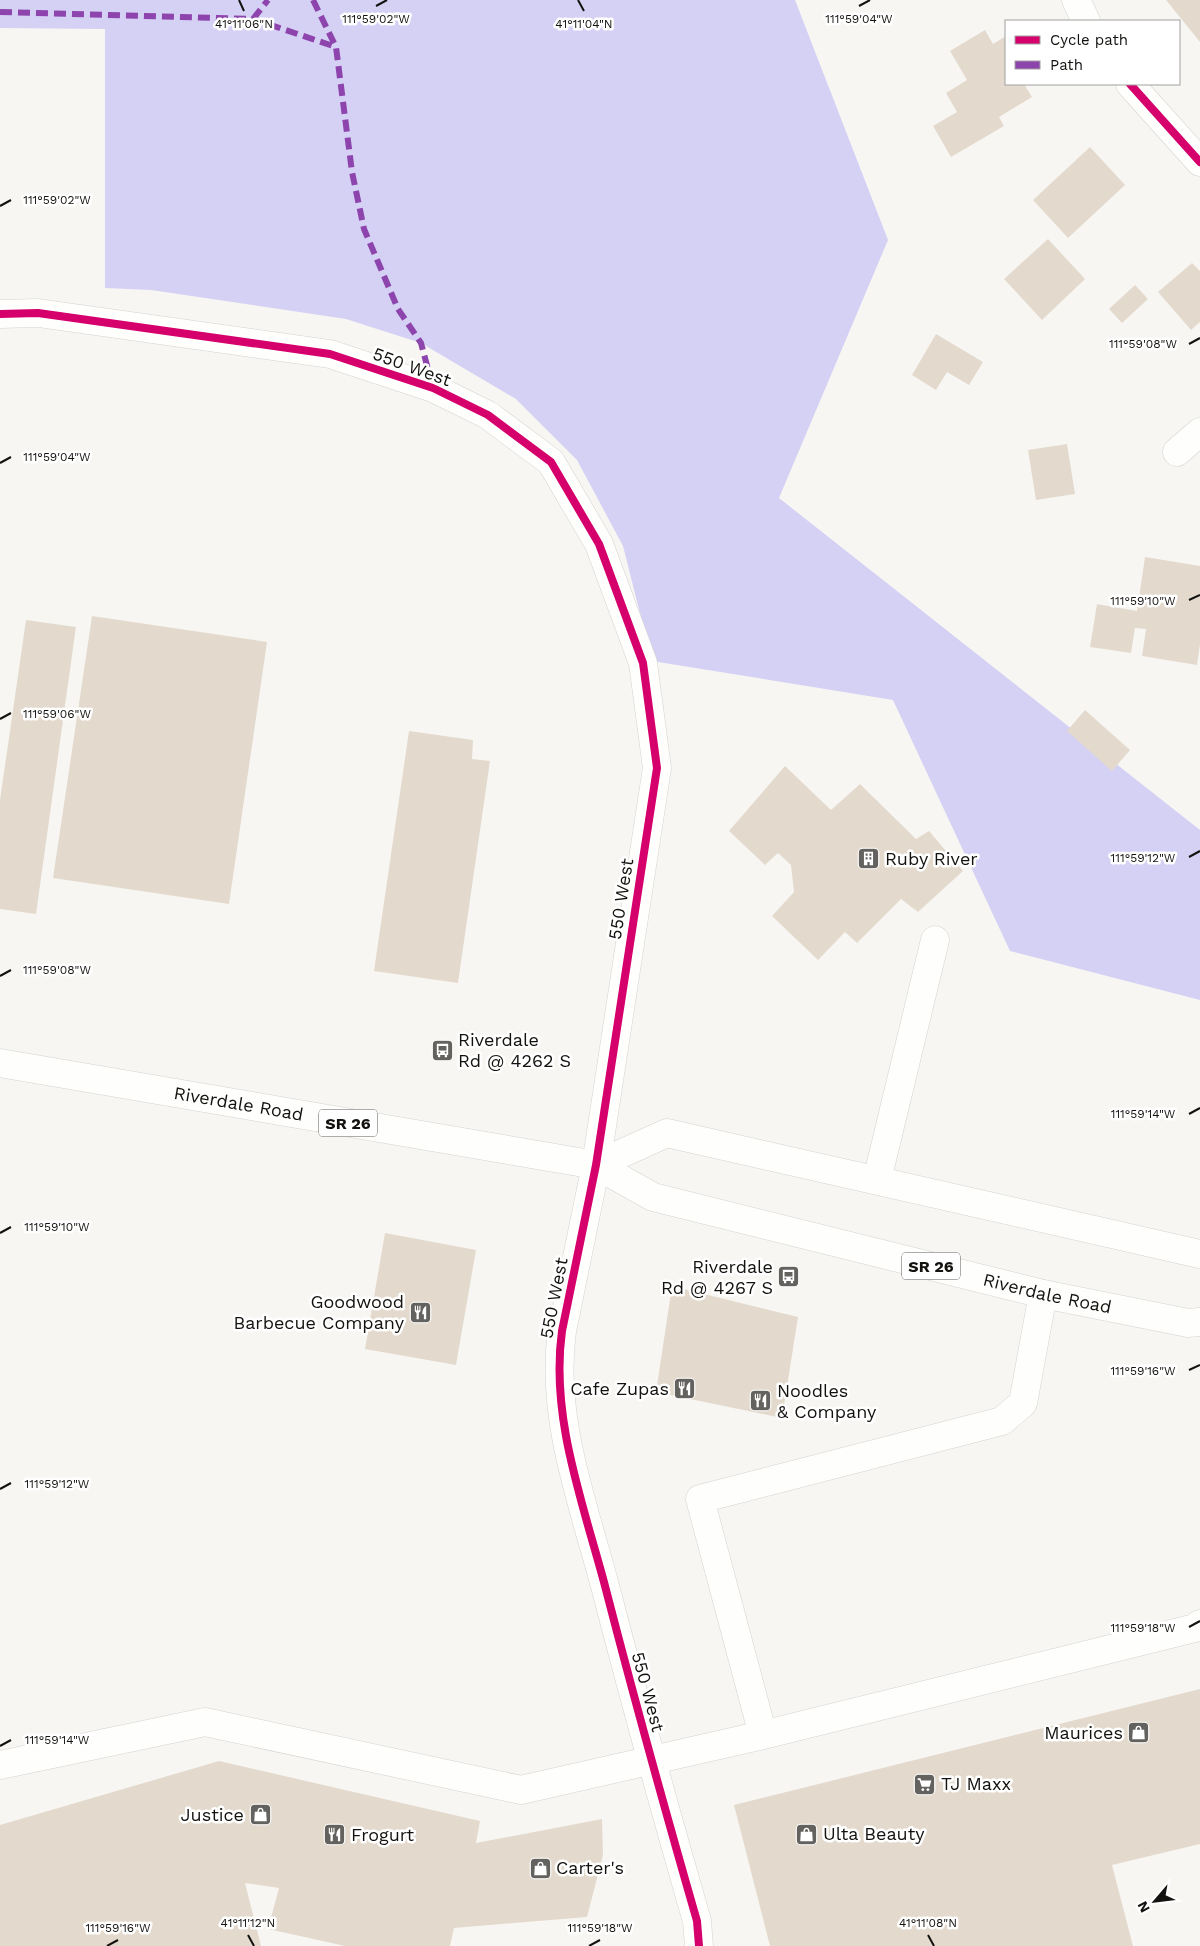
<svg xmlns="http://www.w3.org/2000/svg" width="1200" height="1946" font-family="'Work Sans',sans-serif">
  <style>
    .forest { fill: #d4d1f4 }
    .building { fill: #e3dacd }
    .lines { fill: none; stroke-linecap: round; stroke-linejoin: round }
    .minor-casing { stroke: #d5d3d1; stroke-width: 29 }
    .major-casing { stroke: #d5d3d1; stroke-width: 29 }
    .minor { stroke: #fefefd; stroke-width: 28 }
    .major { stroke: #fefefd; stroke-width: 28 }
    .quiet { stroke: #8e44ad; stroke-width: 6; stroke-dasharray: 12 6; stroke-linecap: butt }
    .cycleway-casing { stroke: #fff; stroke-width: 11 }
    .cycleway { stroke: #d6006c; stroke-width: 8 }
    .ticks { fill: none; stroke: #13120f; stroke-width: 2 }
    .labels { text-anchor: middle; stroke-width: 5; stroke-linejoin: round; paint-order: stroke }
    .shield { fill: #fff; stroke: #5a5957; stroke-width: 1 }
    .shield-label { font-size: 16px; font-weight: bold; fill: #13120f }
    .street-label { font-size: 18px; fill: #13120f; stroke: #fff }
    .poi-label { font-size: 18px; fill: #13120f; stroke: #fff; text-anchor: start }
    .ticks-label { font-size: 12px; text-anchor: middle; fill: #13120f; stroke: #fff; stroke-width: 5; stroke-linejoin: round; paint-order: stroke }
  </style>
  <rect width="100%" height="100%" fill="#f8f6f3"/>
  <path class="forest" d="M0,0H795L888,240L779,498L1200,830V1000L1010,951L893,700L652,661L623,546L577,460L516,399L421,343L346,319L151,290L105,288V29L0,28Z"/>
  <path class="building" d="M1166,0H1200V42Z
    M985,30L993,44L1006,36V84H1024L1032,97L999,117L1004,126L951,157L933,126L957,112L946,93L967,80L950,51Z
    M1090,147L1125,185L1068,238L1033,200Z
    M1048,239L1085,279L1042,320L1004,279Z
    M1192,263L1200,271V322L1191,330L1158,292Z
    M1135,285L1148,299L1122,323L1109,309Z
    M936,334L983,362L969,385L947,372L936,390L912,375Z
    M1067,444L1075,494L1036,500L1028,450Z
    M1145,557L1200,566V644L1197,665L1142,656L1146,629L1135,628L1131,653L1090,647L1097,604L1137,611Z
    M92,616L267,642L229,904L53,878Z
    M26,620L76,627L36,914L0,909V800Z
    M1085,710L1130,750L1112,771L1067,731Z
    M409,731L473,740L472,759L490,761L458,983L374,971Z
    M785,766L831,810L860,784L916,839L929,831L963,871L918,912L901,899L857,943L845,932L818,960L772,916L794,892L791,865L778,853L765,865L729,831Z
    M385,1233L476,1250L456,1365L365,1349Z
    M672,1286L798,1317L782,1418L656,1392Z
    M1200,1689V1844L1112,1865L1133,1946H770L734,1805Z
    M219,1761L480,1821L476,1843L602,1819L603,1855L587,1917L454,1928L450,1946H345L268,1929L279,1888L245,1883L261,1946H0V1825Z"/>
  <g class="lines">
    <defs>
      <path id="minor" d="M1076,0L1086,21
        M1130,84L1200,162
        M0,314L38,313L330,354L433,388L488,415L551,462L599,544L643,663L657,768L596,1165L562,1331C550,1417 583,1503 605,1586C634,1698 665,1810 697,1921L699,1946
        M1177,452L1200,432
        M877,1180L935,940
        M763,1735L700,1499L1002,1421L1023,1403L1043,1294
        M0,1765L205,1722L521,1790L763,1735L1195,1628L1200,1624"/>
      <g id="major">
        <path id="s1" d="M0,1063L596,1165L653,1197L1043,1294L1188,1323L1200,1322"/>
        <path d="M596,1165L667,1133L1200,1254"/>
      </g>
    </defs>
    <use href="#minor" class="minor-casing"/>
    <use href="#major" class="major-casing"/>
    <use href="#minor" class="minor"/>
    <use href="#major" class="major"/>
    <path class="quiet" d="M313,0L336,47
      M0,12L253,19L336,47L352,172L364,229L398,309L421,343L433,388
      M253,19L268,0"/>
    <defs>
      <path id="cycleway" d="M1130,84L1200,162
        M0,314L38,313L330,354L433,388L488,415L551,462L599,544L643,663L657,768L596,1165L562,1331C550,1417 583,1503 605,1586C634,1698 665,1810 697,1921L699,1946"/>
    </defs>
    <use href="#cycleway" class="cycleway-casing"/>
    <use href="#cycleway" class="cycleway"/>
  </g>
  <path class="ticks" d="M239,0L244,11M578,0L584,11M376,6L387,0M859,6L870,0M0,206L11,200M1189,344L1200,338M0,463L11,457M1189,600L1200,595M0,719L11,713M1189,857L1200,851M0,976L11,970M1189,1114L1200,1108M0,1233L11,1227M1189,1370L1200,1365M0,1489L11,1483M1189,1627L1200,1621M0,1746L11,1740M248,1935L254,1946M928,1935L934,1946M107,1946L118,1940M589,1946L600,1940"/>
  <defs>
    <symbol id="building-square" viewBox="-11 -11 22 22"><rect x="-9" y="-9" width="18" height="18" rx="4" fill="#63625f" stroke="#fff"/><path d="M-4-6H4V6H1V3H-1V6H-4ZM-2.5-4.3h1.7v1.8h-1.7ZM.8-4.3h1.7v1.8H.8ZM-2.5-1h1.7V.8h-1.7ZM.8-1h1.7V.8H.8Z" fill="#fff"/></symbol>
    <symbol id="bus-square" viewBox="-11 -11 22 22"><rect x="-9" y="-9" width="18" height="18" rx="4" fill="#63625f" stroke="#fff"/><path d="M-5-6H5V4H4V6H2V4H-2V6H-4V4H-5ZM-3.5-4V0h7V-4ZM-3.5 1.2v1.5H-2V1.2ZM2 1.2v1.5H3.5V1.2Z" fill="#fff"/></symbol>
    <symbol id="restaurant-square" viewBox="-11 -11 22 22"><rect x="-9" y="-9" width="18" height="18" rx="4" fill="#63625f" stroke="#fff"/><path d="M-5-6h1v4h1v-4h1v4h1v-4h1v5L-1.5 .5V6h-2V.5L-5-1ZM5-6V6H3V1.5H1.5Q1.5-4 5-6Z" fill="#fff"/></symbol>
    <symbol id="shop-square" viewBox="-11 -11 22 22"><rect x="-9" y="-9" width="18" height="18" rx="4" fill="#63625f" stroke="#fff"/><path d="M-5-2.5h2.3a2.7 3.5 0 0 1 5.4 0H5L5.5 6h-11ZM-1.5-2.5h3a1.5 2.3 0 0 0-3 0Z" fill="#fff"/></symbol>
    <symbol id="supermarket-square" viewBox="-11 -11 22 22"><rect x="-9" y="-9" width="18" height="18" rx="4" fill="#63625f" stroke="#fff"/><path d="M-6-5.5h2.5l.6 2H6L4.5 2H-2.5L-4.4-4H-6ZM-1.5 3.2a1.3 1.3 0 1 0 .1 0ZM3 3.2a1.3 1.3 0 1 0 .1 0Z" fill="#fff"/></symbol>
  </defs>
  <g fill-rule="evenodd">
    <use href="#building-square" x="856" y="846" width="25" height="25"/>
    <use href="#bus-square" x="430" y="1038" width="25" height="25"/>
    <use href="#bus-square" x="776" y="1264" width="25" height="25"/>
    <use href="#restaurant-square" x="408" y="1300" width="25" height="25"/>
    <use href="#restaurant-square" x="672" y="1376" width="25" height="25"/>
    <use href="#restaurant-square" x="748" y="1388" width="25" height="25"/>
    <use href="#shop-square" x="1126" y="1720" width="25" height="25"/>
    <use href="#supermarket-square" x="912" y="1772" width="25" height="25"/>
    <use href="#shop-square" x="248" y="1802" width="25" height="25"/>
    <use href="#shop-square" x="794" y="1822" width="25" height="25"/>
    <use href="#restaurant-square" x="322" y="1822" width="25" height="25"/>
    <use href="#shop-square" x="528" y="1856" width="25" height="25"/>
  </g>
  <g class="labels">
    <g class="shield">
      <rect x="319" y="1109.5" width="58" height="27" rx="4"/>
      <rect x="902" y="1252.5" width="58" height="27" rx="4"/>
    </g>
    <g class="shield-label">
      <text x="348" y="1129">SR 26</text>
      <text x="931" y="1272">SR 26</text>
    </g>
    <g class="street-label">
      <text transform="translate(412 367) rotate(20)" y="6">550 West</text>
      <text transform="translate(621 899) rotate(-81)" y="6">550 West</text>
      <text dy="6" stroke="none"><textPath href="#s1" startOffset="242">Riverdale Road</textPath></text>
      <text dy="6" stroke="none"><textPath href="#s1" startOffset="1076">Riverdale Road</textPath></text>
      <text transform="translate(554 1298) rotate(-79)" y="6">550 West</text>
      <text transform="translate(648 1692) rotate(75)" y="6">550 West</text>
    </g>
    <g class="poi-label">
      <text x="885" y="865">Ruby River</text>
      <text x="458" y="1046">Riverdale<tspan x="458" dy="21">Rd @ 4262 S</tspan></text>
      <text x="773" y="1273" text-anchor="end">Riverdale<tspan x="773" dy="21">Rd @ 4267 S</tspan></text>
      <text x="404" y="1308" text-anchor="end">Goodwood<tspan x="404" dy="21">Barbecue Company</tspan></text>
      <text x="669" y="1395" text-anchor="end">Cafe Zupas</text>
      <text x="777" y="1397">Noodles<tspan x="777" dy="21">&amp; Company</tspan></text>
      <text x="1123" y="1739" text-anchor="end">Maurices</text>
      <text x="941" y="1790">TJ Maxx</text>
      <text x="244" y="1821" text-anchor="end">Justice</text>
      <text x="823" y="1840">Ulta Beauty</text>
      <text x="351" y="1841">Frogurt</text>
      <text x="556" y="1874">Carter's</text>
    </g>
  </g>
  <g class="ticks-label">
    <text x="376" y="23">111°59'02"W</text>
    <text x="859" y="23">111°59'04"W</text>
    <text x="244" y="28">41°11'06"N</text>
    <text x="584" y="28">41°11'04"N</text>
    <text x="57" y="204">111°59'02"W</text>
    <text x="1143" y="348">111°59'08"W</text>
    <text x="57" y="461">111°59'04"W</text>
    <text x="1143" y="605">111°59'10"W</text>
    <text x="57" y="718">111°59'06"W</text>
    <text x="1143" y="862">111°59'12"W</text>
    <text x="57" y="974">111°59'08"W</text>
    <text x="1143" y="1118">111°59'14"W</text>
    <text x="57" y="1231">111°59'10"W</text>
    <text x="1143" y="1375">111°59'16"W</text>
    <text x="57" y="1488">111°59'12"W</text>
    <text x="1143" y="1632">111°59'18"W</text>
    <text x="57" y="1744">111°59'14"W</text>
    <text x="248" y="1927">41°11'12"N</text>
    <text x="928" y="1927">41°11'08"N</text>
    <text x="118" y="1932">111°59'16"W</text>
    <text x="600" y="1932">111°59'18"W</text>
  </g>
  <rect x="1005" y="20" width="175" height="65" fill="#ffffff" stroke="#a1a09f"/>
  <rect x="1015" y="36" width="25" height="8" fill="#d6006c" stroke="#a1a09f"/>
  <text x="1050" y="45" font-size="15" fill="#13120f">Cycle path</text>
  <rect x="1015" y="61" width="25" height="8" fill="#8e44ad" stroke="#a1a09f"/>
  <text x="1050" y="70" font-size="15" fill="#13120f">Path</text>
  <g transform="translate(1155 1901) rotate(242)" stroke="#ffffff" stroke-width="4" paint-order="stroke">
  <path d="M0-4L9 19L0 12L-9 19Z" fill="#13120f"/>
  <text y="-8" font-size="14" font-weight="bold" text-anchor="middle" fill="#13120f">N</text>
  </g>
</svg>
